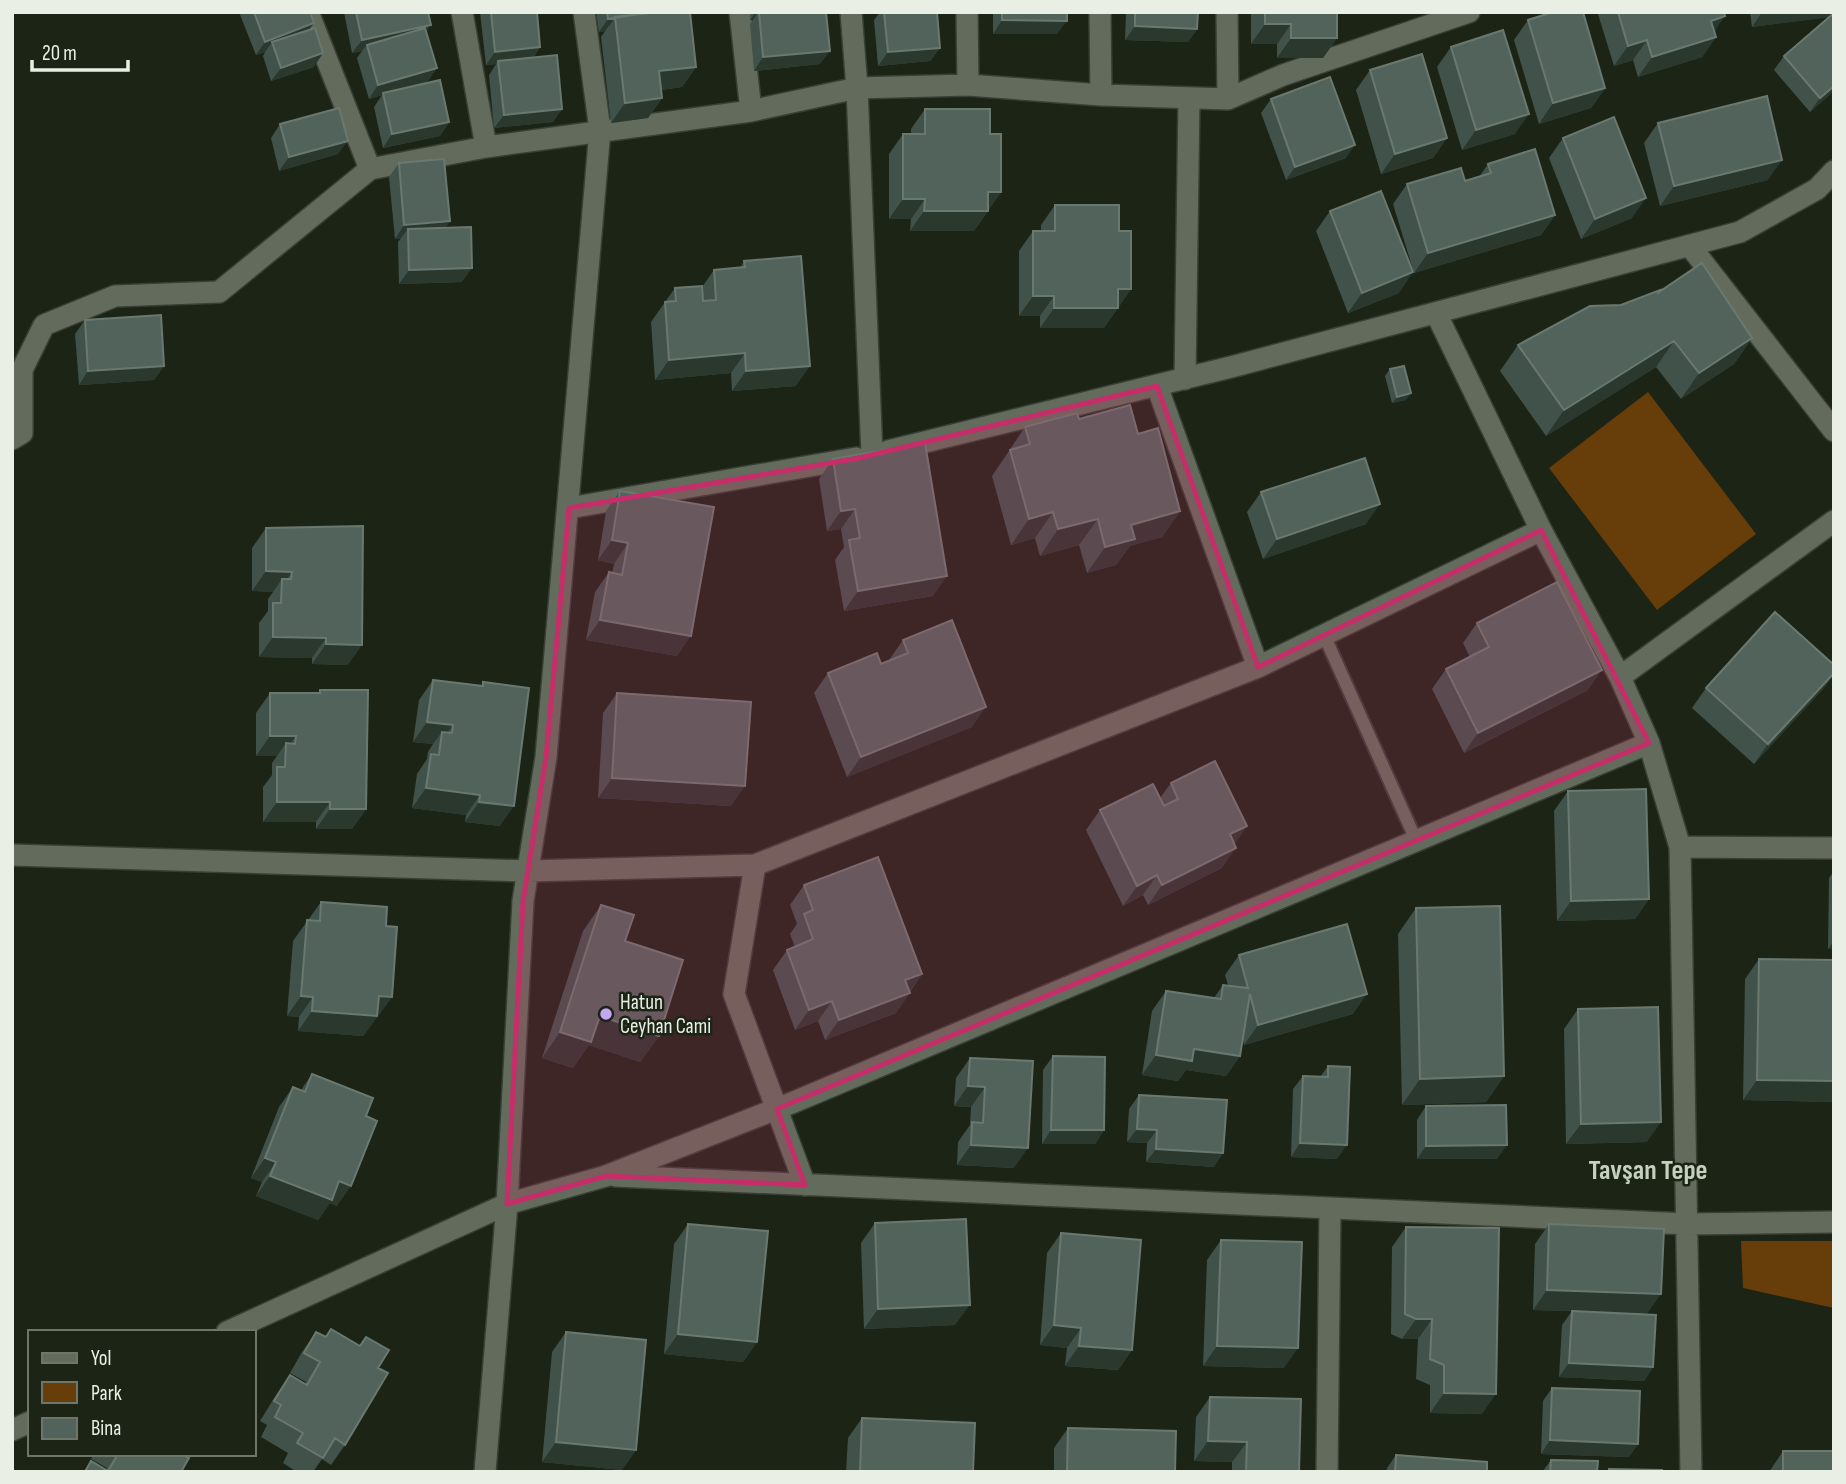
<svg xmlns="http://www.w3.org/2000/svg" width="1846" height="1484" font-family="'Sofia Sans Condensed',sans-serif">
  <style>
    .green { fill: #673d09 }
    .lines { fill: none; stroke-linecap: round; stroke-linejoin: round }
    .service-casing { stroke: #383f35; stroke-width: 16 }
    .minor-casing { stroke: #383f35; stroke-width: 24 }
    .service { stroke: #636c5c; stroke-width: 12 }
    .minor { stroke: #636c5c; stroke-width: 21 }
    .wall { fill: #40524a }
    .shaded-wall { fill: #2a382e }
    .building { fill: #52635b; stroke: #6a7970; stroke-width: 2 }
    .marked { fill: #c62e69; fill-opacity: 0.2; stroke: #c62e69; stroke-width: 5; stroke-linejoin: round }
    .poi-dot { fill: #c3a7f2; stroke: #1c2416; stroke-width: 2.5 }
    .labels { text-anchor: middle; stroke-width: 5; stroke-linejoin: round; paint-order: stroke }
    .poi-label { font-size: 21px; fill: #eaefe6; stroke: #1c2416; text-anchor: start }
    .district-label { font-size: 28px; font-weight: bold; fill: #c5d0bd; stroke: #1c2416 }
  </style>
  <rect width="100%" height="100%" fill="#1c2416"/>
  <path class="green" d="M1648,392L1756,534L1657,610L1549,468Z
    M1741,1241H1834V1308L1743,1288Z"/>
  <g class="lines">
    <defs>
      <path id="service" d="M1324,635L1416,840"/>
      <path id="minor" d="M308,12L370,169
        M462,12L486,147
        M740,12L751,111
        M851,12L857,88L872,455
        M967,12L968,85
        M1100,12L1101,95
        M1227,12L1228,99
        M1690,246L1834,431
        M1436,313L1541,530L1620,677L1649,743L1680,847L1691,1472
        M1185,379L1189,98
        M1157,386L1258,667
        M12,439L22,433V370L44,325L115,296L219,292L370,169L486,147L751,111L857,88L968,85L1101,95L1228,99L1283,75L1469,12
        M888,451L1231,367L1740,232L1817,189L1834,171
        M569,508L856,458
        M1620,677L1834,521
        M1680,847L1834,848
        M12,855L528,871L755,865L1258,667L1541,530
        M755,865L734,994L805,1185
        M615,1176L1688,1224L1834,1222
        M227,1332L507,1204L606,1176L794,1102L1649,743
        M12,1430L30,1422
        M485,1472L507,1204L523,901L546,757L600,130L584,12
        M1327,1472L1330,1210"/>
    </defs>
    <use href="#service" class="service-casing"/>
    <use href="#minor" class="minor-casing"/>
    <use href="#service" class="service"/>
    <use href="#minor" class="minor"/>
  </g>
  <path class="wall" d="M239,12H310L314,23L309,29L314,67L271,81L263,56L265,52L256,55Z
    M344,12H428L426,32L437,68L427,82L407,88L449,122L440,136L383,148L374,107L382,95L369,99L357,58L362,51L352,53Z
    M480,12H537L540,47L533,58L562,109L553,122L494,128L489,75L496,64L486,65Z
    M596,12H690L696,67L682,87L661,90L662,98L648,118L611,123L601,37L605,31L599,32Z
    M750,12H826L820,64L754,71L750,24L753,20H750Z
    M880,12H937L940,48L930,61L878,66L874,20Z
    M993,12H1067L1057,34H993Z
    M1126,12H1198L1197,29L1188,42L1125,40Z
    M1251,12H1337V38L1323,58H1277V44H1251Z
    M1599,12H1724L1715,31L1716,37L1702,57L1638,77L1633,60L1614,66L1598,14Z
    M1750,12H1834V91L1810,112L1774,70L1784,56L1828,17L1752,27Z
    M1528,20L1605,88L1591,108L1539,124L1514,40Z
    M1451,47L1515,134L1462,150L1437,67Z
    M1370,70L1447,138L1433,158L1381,174L1356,90Z
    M1271,99L1346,158L1286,180L1261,113Z
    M925,109L990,134L1001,192L974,231H910L911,219H889V154L903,134H911V129Z
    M1658,123L1768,180L1660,206L1644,143Z
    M280,124L338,154L279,171L271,138Z
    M1563,138L1632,218L1581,239L1549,158Z
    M399,163L450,221L445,228L462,282L399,284L398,242L401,238L395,239L389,177Z
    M1488,164L1555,215L1541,235L1414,273L1393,204L1407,184L1465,181L1479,177Z
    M1055,205L1119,231L1131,289L1104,328H1040V316H1019V251L1033,231H1041V225Z
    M1330,211L1399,293L1348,313L1316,231Z
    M744,261L796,386L732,391L731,373L655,380L651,322L675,288L702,287L714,270L740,268Z
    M1659,292L1752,338L1734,364L1681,399L1656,367L1546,436L1500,371L1518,345Z
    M85,320L164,366L154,380L79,385L75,334Z
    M1390,369L1406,400L1392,403L1385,376Z
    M1079,419L1138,434L1180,511L1162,537L1130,546L1116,565L1087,573L1079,545L1040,556L1035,538L1011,545L992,476L1025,427Z
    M833,459L933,596L844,611L835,560L844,547L841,529L827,531L819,479Z
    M620,491L677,656L586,640L595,592L609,572L612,573L614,564L598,560L606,511Z
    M1261,492L1366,524L1263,559L1247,512Z
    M266,528L348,665L312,664V658L259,657V623L268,611V599L273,592L252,591V548Z
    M1477,623L1588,690L1464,753L1432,689L1446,669L1470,657L1463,643Z
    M903,640L972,727L847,777L814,693L828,673L881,664L889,660Z
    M1834,665V674L1823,689L1754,764L1692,708L1706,688Z
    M433,680L481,686L483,682L500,826L465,822L466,815L412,808L417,774L427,759L428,752L433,744L413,742L419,700Z
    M320,690L366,809L352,829H316V822H263V787L272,775V763L277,756H256V713L270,693H318Z
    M617,693L731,806L598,798L603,713Z
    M1171,783L1247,826L1234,844L1222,868L1148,905L1143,895L1123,906L1086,830L1100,810L1160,798Z
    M1568,791L1649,899L1635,919L1557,921L1554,811Z
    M1834,871V949H1828L1829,878Z
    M804,885L922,974L896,1013L825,1040L818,1021L795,1030L773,970L787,950L795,947L790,934L797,924L790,905Z
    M321,902L386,926L392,997L363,1036L298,1031L299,1017L287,1016L293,941Z
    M601,905L625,941L659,1036L640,1062L589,1045L573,1068L542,1058L583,931Z
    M1416,908L1504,1076L1486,1102L1402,1105L1398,934Z
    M1239,955L1353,1014L1244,1045L1243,1039L1240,1056L1226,1076L1186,1070L1178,1081L1142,1075L1152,1011L1166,991L1214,998L1223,985H1228L1225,975Z
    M1759,959L1834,1102L1743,1100L1745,979Z
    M1578,1009L1647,1142L1566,1144L1564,1029Z
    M1053,1056L1104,1130L1095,1144H1042L1043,1070Z
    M970,1058L1033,1061L1014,1168L957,1165L958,1142L970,1125L971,1107L954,1106L956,1078Z
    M1328,1066L1337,1159L1291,1157L1293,1089L1303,1076L1320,1077Z
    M312,1074L366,1116L337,1206L330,1203L318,1220L256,1196L262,1182L251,1178L279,1107L293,1087L301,1090Z
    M1139,1095L1223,1153L1214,1167L1146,1162L1147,1143L1127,1142L1129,1109Z
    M1426,1106L1497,1159H1417V1120Z
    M875,1223L955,1325L864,1329L861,1243Z
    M688,1224L757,1342L743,1362L664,1354L674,1244Z
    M1549,1224L1647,1314L1586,1312L1653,1367L1644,1381L1559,1377L1562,1325L1572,1311L1533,1310L1535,1244Z
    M1406,1227L1482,1414L1430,1413V1385L1416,1379L1418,1339H1402L1391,1334L1392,1247Z
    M1061,1233L1132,1350L1118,1370L1065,1366L1067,1348L1040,1345L1047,1253Z
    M1221,1240L1284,1368L1203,1366L1207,1260Z
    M331,1329L378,1368L345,1445L331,1465L322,1459L313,1472H297L283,1463L288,1453L261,1437L267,1425L260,1421L276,1395L290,1375L305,1384L306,1382L290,1373L302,1352L316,1332L325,1337Z
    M566,1332L636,1450L622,1470L542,1462L552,1352Z
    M1552,1388L1638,1444L1629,1457L1541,1454L1543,1401Z
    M1210,1397L1299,1472H1232V1462L1194,1461L1196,1417Z
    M862,1418L973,1472H846L848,1438Z
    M1068,1428L1175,1472H1054V1448Z
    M1783,1451L1834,1472H1769Z
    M94,1454H181V1472H83L91,1461L106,1470L107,1468L91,1459Z
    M1396,1455L1487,1472H1386L1387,1468Z
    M1551,1460L1597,1472H1542Z"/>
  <path class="shaded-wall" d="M756,12H758L753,20H750Z
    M1762,12H1834V17L1752,27Z
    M1725,16L1711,36V21Z
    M615,18L605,31L599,32L608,19Z
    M1002,20L1067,21L1057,34H993Z
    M314,23L304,37L272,42L265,52L256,55L265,42Z
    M1265,24H1291L1277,44H1251Z
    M431,25L421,39L367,45L362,51L352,53L362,40Z
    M1135,26L1197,29L1188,42L1125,40Z
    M1716,37L1702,57L1638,77L1652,57Z
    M1291,38H1337L1323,58H1277Z
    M1647,40L1633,60L1614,66L1628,46Z
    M540,47L531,60L498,61L496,64L486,65L495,52Z
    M940,48L930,61L878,66L888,52Z
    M830,51L820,64L754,71L763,57Z
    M323,53L314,67L271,81L281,68Z
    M696,67L682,87L645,92L659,71Z
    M437,68L427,82L384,94L383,93L382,95L369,99L378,85Z
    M1834,86V91L1810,112L1820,98Z
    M1605,88L1591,108L1539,124L1553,103Z
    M662,98L648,118L611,123L625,103Z
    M562,109L553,122L494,128L504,115Z
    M1529,114L1515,134L1462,150L1476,130Z
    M449,122L440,136L383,148L392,134Z
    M1447,138L1433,158L1381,174L1395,154Z
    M348,141L338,154L279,171L289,157Z
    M1355,145L1346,158L1286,180L1295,167Z
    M1782,160L1768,180L1660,206L1674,186Z
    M988,192H1001L974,231H910L924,211Z
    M1646,198L1632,218L1581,239L1595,219Z
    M903,199H925L911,219H889Z
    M1555,215L1541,235L1414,273L1428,253Z
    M450,221L440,235L408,229L401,238L395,239L404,225Z
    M472,268L462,282L399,284L409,270Z
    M1413,272L1399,293L1348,313L1362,293Z
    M1118,289H1131L1104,328H1040L1054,308Z
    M1033,296H1054L1040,316H1019Z
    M1752,338L1734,364L1681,399L1699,373Z
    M1674,341L1656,367L1546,436L1564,410Z
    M745,353L731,373L655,380L669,360Z
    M164,366L154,380L79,385L88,371Z
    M810,366L796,386L732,391L746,371Z
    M1411,393L1406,400L1392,403L1397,397Z
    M1380,504L1366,524L1263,559L1277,539Z
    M855,509L841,529L827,531L841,511Z
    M1180,511L1162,537L1130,546L1116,565L1087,573L1105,547L1131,525Z
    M1053,512L1035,538L1011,545L1029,519Z
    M1098,519L1079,545L1040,556L1058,529Z
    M612,540L628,543L614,564L598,560Z
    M266,571L292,572L282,586V579L273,592L252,591Z
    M947,576L933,596L844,611L858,591Z
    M600,620L691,636L677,656L586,640Z
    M273,637L326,638L312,658L259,657Z
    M326,644L362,645L348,665L312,664Z
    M1602,670L1588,690L1464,753L1478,733Z
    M1834,673L1823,689L1754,764L1768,744Z
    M986,707L972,727L847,777L861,757Z
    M427,722L453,725L441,742L442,732L433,744L413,742Z
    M270,736H296L286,750V743L277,756H256Z
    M612,778L745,786L731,806L598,798Z
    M426,788L480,795L466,815L412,808Z
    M277,802H330L316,822H263Z
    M479,802L514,806L500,826L465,822Z
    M330,809H366L352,829H316Z
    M1247,826L1233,846L1230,834Z
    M1236,848L1222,868L1148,905L1162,885Z
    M1157,875L1143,895L1123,906L1137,886Z
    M1649,899L1635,919L1557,921L1571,901Z
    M1834,941V949H1828Z
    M922,974L908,994L905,980Z
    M910,993L896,1013L825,1040L839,1020Z
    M1367,994L1353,1014L1244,1045L1258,1025Z
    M301,996L313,997L299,1017L287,1016Z
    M379,996L392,997L363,1036L298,1031L312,1011Z
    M832,1001L818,1021L795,1030L809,1010Z
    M600,1016L659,1036L640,1062L589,1045L573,1068L542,1058L560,1032Z
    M1194,1049L1240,1056L1226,1076L1186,1070L1178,1081L1142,1075L1156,1055Z
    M1504,1076L1486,1102L1402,1105L1420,1079Z
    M1757,1080L1834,1081V1102L1743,1100Z
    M968,1086L985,1087L971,1107L954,1106Z
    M1661,1122L1647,1142L1566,1144L1581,1124Z
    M1137,1129L1157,1130L1147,1143L1127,1142Z
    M1051,1130H1104L1095,1144H1042Z
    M1300,1143L1347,1145L1337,1159L1291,1157Z
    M971,1145L1028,1148L1014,1168L957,1165Z
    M1507,1145L1497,1159H1417L1426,1146Z
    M1156,1149L1223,1153L1214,1167L1146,1162Z
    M265,1158L276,1162L262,1182L251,1178Z
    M270,1176L339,1181L351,1186L337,1206L330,1203L318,1220L256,1196Z
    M1547,1290L1661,1294L1647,1314L1533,1310Z
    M970,1305L955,1325L864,1329L878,1309Z
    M1416,1319H1432L1418,1339H1402Z
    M1054,1325L1081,1328L1067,1348L1040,1345Z
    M678,1334L757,1342L743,1362L664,1354Z
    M1079,1346L1132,1350L1118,1370L1065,1366Z
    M1217,1346L1298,1348L1284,1368L1203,1366Z
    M1569,1363L1653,1367L1644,1381L1559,1377Z
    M1444,1393L1496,1394L1482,1414L1430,1413Z
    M1550,1440L1638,1444L1629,1457L1541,1454Z
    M1208,1441L1247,1442L1232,1462L1194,1461Z
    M556,1442L636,1450L622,1470L542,1462Z"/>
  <path class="building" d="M254,12H310L314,23L265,42Z
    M356,12H428L431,25L362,40Z
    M491,12H537L540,47L495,52Z
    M607,12H651L608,19Z
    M658,12H690L696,67L659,71L662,98L625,103L615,17Z
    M759,12H826L830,51L763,57Z
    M884,12H937L940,48L888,52Z
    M1002,12H1067V21L1002,20Z
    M1135,12H1198L1197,29L1135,26Z
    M1265,12H1337V38H1291V24H1265Z
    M1553,12H1583L1605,88L1553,103L1528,20Z
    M1618,12H1724L1725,16L1711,21L1716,37L1652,57L1647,40L1628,46Z
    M1834,13V86L1820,98L1784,56Z
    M315,28L323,53L281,68L272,42Z
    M425,28L437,68L378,85L367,45Z
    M1503,30L1529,114L1476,130L1451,47Z
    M1422,54L1447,138L1395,154L1370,70Z
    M557,55L562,109L504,115L498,61Z
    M1330,77L1355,145L1295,167L1271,99Z
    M440,80L449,122L392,134L383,93Z
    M1767,96L1782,160L1674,186L1658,123Z
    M339,108L348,141L289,157L280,124Z
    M925,109H990V134H1001V192H988V211H924L925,199H903V134H925Z
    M1614,117L1646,198L1595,219L1563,138Z
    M1535,149L1555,215L1428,253L1407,184L1461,168L1465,181L1491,173L1488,164Z
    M444,159L450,221L404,225L399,163Z
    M1381,191L1413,272L1362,293L1330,211Z
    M1055,205H1119V231H1131V289H1118V308H1054V296H1033V231H1055Z
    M471,227L472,268L409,270L408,229Z
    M801,256L810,366L746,371L745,353L669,360L665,302L676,301L675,288L702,286L703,301L716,300L714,270L745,267L744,261Z
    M1702,263L1752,338L1699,373L1674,341L1564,410L1518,345L1590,306L1621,305L1660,290L1659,292Z
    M161,315L164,366L88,371L85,320Z
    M1404,366L1411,393L1397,397L1390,369Z
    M1130,405L1138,434L1158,428L1180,511L1131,525L1135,539L1105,547L1098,519L1058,529L1053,512L1029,519L1010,450L1030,444L1025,427L1077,413L1079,419Z
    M925,443L947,576L858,591L849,540L860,538L855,509L841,511L833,459Z
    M1365,458L1380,504L1277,539L1261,492Z
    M620,491L714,507L691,636L600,620L609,572L622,575L628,543L612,540Z
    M363,526L362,645L326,644V638L273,637V603H281L282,579H291L292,572L266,571V528Z
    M1557,582L1602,670L1478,733L1446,669L1489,647L1477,623Z
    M1775,612L1834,665V673L1768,744L1706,688Z
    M952,620L986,707L861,757L828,673L877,653L881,664L908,653L903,640Z
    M433,680L483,686V682L529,688L514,806L479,802L480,795L426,788L431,754L439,755L442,732L452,733L453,725L427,722Z
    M320,690H368L366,809H330V802H277V767H285L286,743L295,744L296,736H270V693H320Z
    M617,693L751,702L745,786L612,778Z
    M1215,761L1247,826L1230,834L1236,848L1162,885L1157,875L1137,886L1100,810L1153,784L1164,806L1178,799L1171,783Z
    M1646,789L1649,899L1571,901L1568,791Z
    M878,857L922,974L905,980L910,993L839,1020L832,1001L809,1010L787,950L813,939L804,914L813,910L804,885Z
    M321,902L387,907L386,926L397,927L392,997L379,996L377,1016L312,1011L313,997L301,996L307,920L320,921Z
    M601,905L634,915L625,941L683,960L659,1036L600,1016L591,1042L560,1032Z
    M1500,906L1504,1076L1420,1079L1416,908Z
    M1347,924L1367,994L1258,1025L1250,994L1240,1056L1194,1049L1192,1061L1156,1055L1166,991L1221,999L1223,985L1248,988L1239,955Z
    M1759,959L1834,960V1081L1757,1080Z
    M1658,1007L1661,1122L1581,1124L1578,1009Z
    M1053,1056L1105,1057L1104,1130H1051Z
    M970,1058L1033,1061L1028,1148L971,1145L972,1122L983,1123L985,1087L968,1086Z
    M1328,1066L1350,1067L1347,1145L1300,1143L1303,1076L1328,1077Z
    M312,1074L373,1098L366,1116L377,1121L351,1186L339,1181L332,1200L270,1176L276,1162L265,1158L293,1087L305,1092Z
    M1139,1095L1227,1100L1223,1153L1156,1149L1157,1130L1137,1129Z
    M1506,1105L1507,1145L1426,1146V1106Z
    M966,1219L970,1305L878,1309L875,1223Z
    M688,1224L768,1231L757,1342L678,1334Z
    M1549,1224L1664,1229L1661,1294L1547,1290Z
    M1406,1227L1499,1228L1496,1394L1444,1393V1365L1430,1359L1432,1319H1416L1405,1314Z
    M1061,1233L1141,1240L1132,1350L1079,1346L1081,1328L1054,1325Z
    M1221,1240L1302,1242L1298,1348L1217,1346Z
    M1572,1311L1656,1315L1653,1367L1569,1363Z
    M331,1329L360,1346L366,1337L389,1350L378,1368L388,1373L345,1445L335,1438L323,1458L297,1443L303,1433L275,1417L281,1405L274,1401L290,1375L307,1385L320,1362L304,1353L316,1332L326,1337Z
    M566,1332L646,1340L636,1450L556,1442Z
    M1552,1388L1640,1391L1638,1444L1550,1440Z
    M1210,1397L1301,1399L1299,1472H1246L1247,1442L1208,1441Z
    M862,1418L975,1423L973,1472H860Z
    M1068,1428L1176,1431L1175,1472H1067Z
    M1783,1451H1834V1472H1783Z
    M118,1454H181L189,1458L181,1472H85L91,1461L108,1471Z
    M1396,1455L1487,1462V1472H1395Z
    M1551,1460L1598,1461L1597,1472H1550Z
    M1609,1469L1662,1470V1472H1609Z"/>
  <path class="marked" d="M1157,386L1258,667L1541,530L1649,743L777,1109L805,1185L606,1176L507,1204L523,901L546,757L569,508L859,458Z"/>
  <circle class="poi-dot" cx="606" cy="1014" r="7"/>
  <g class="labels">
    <g class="poi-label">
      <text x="620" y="1009">Hatun<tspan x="620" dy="24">Ceyhan Cami</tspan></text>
    </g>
    <g class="district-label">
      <text x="1648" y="1179">Tavşan Tepe</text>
    </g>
  </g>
  <rect width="1846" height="1484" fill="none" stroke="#eaefe6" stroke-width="28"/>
  <rect x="28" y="1330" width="228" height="126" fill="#1c2416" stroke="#6e7569" stroke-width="2"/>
  <rect x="42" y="1353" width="35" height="10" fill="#636c5c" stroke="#6e7569" stroke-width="2"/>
  <text x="91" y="1365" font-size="21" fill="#eaefe6">Yol</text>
  <rect x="42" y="1382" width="35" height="21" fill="#673d09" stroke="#6e7569" stroke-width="2"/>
  <text x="91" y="1400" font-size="21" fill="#eaefe6">Park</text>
  <rect x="42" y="1418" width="35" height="21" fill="#52635b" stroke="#6e7569" stroke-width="2"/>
  <text x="91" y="1435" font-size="21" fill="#eaefe6">Bina</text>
  <path d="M32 60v10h96v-10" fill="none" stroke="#eaefe6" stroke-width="3.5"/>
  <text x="42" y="60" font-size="21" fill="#eaefe6" stroke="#1c2416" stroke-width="5" paint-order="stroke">20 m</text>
</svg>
